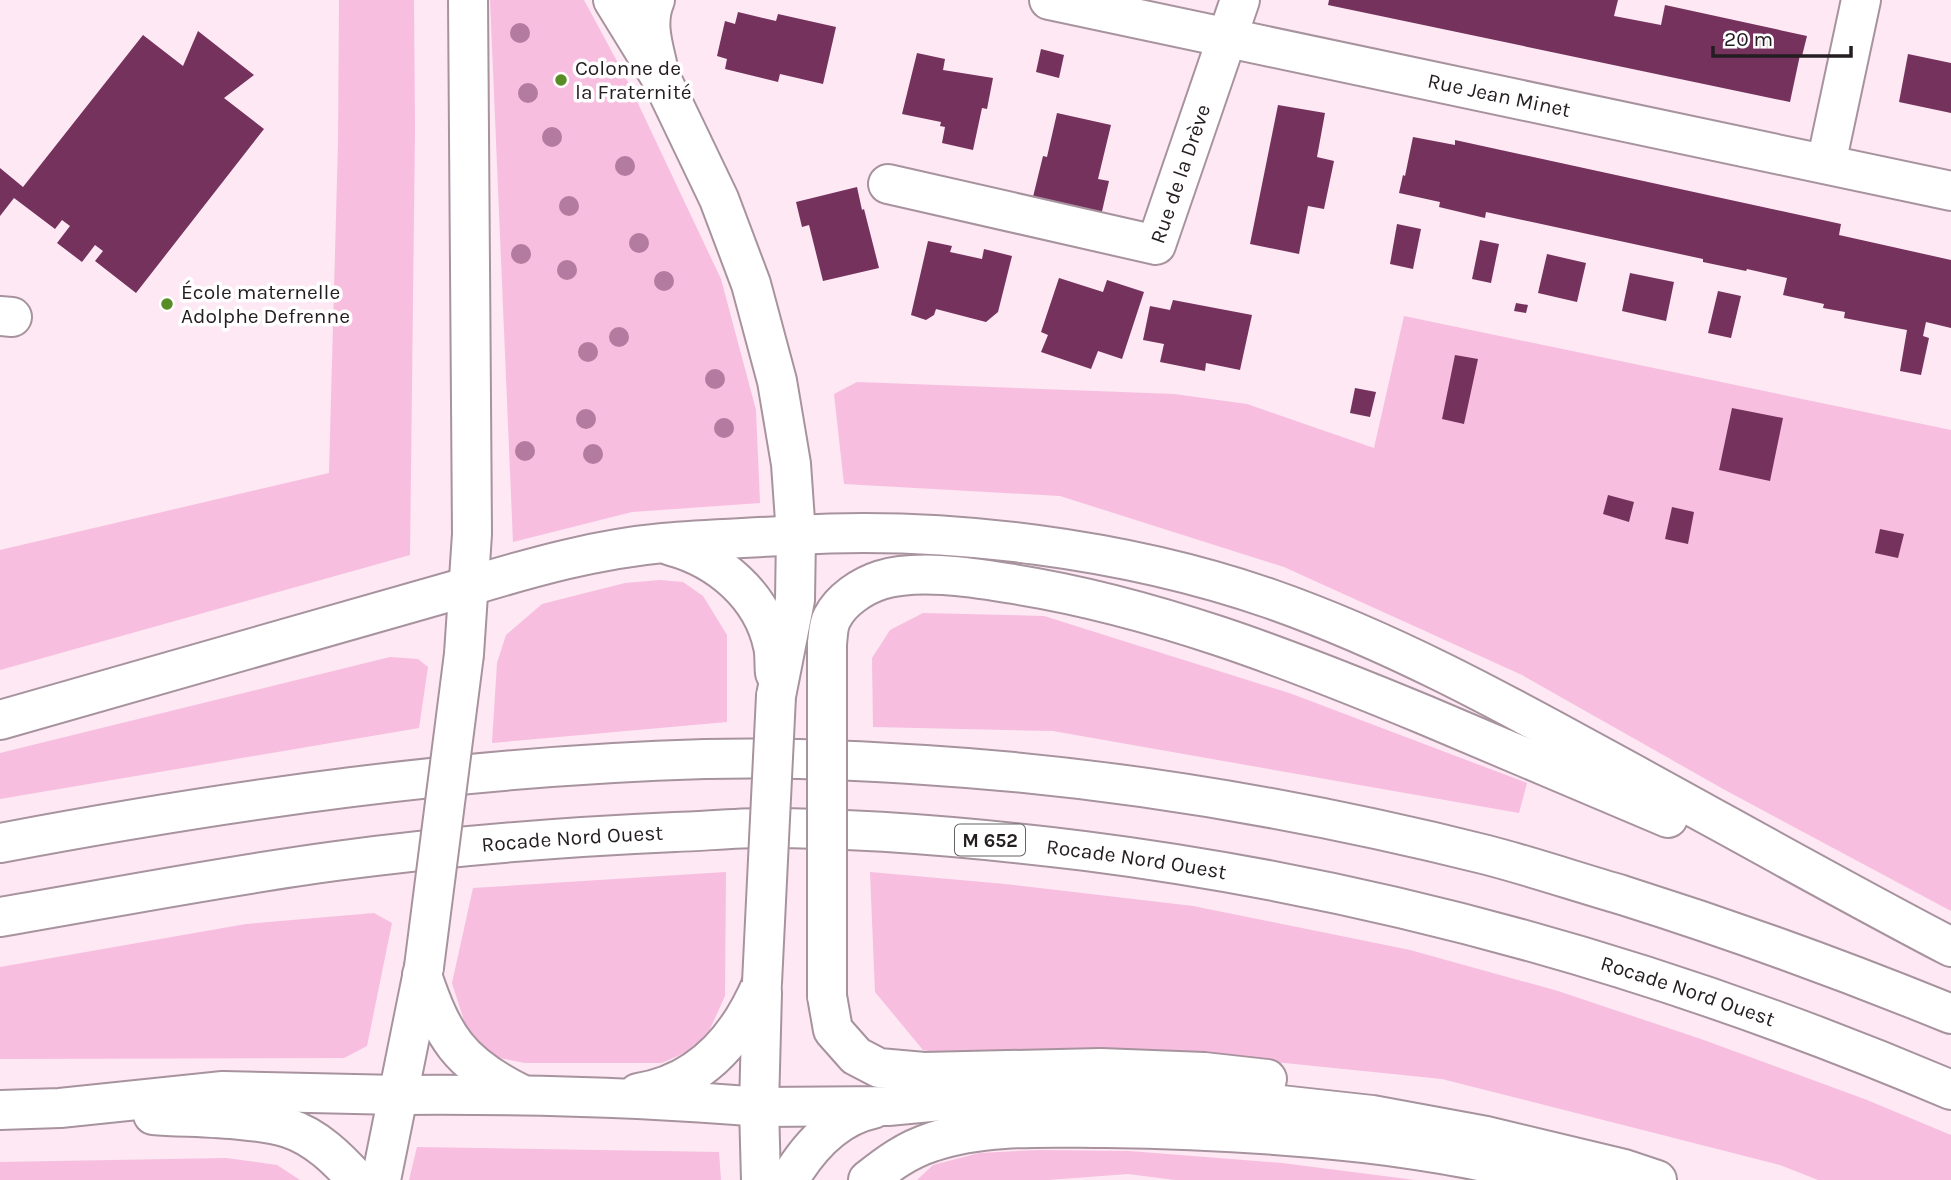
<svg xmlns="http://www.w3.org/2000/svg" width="1951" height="1180" font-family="Karla,sans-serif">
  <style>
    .green { fill: #f7bedf }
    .building { fill: #74325d }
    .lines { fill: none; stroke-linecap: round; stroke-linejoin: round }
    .minor-casing { stroke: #a7939e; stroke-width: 42 }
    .highway-casing { stroke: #a7939e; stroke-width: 42 }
    .minor { stroke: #fff; stroke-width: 38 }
    .highway { stroke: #fff; stroke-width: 38 }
    .minor-bridge-casing { stroke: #a7939e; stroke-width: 42; stroke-linecap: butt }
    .highway-bridge-casing { stroke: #a7939e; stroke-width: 42; stroke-linecap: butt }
    .minor-bridge { stroke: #fff; stroke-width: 38 }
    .highway-bridge { stroke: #fff; stroke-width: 38 }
    .tree { fill: #b47ba0 }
    .poi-dot { fill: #588d26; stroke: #fff; stroke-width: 2.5 }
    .labels { text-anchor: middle; stroke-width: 7; stroke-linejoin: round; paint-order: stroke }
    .shield { fill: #fff; stroke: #666164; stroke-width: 2 }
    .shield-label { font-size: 19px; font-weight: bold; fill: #241d21 }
    .poi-label { font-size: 21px; fill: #241d21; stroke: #fff; text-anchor: start }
    .street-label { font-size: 21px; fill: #241d21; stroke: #fff }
  </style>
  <rect width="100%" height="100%" fill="#fde8f3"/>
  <path class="green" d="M339,0H414L415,130L410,555L0,670V550L329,473L338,143Z
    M490,0H584L625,76L721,279L756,410L760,503L632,512L513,542Z
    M1404,316L1951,430V911L1725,790L1522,675L1284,567L1060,496L844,484L834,394L857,382L1174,394L1247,404L1374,448Z
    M660,580L683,582L703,596L727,635V722L492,743L497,663L506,635L542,604L625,583Z
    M923,613L1044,616L1292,694L1527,783L1519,813L1053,731L873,727L872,658L890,630Z
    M390,657L418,659L428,667L419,728L0,799V753Z
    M726,872L725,996L710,1029L693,1049L662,1063H525L494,1057L466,1027L452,983L473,888Z
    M870,872L1005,884L1193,906L1410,950L1558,991L1701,1039L1867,1100L1951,1135V1180H1818L1780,1165L1442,1079L1187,1053L960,1057L923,1050L875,992Z
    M374,913L392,923L367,1046L344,1058L0,1059V967L246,924Z
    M417,1147L719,1152L721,1180H409Z
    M1038,1150L1129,1151L1282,1163L1415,1180H1175L1128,1174L1048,1180H917L933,1165L979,1153Z
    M226,1158L277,1165L300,1180H0V1162Z"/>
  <path class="building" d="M1329,0H1618L1614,16L1661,25L1665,5L1807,36L1802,56L1800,55L1790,102L1328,5Z
    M738,12L776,21L778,14L836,27L823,84L780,74L778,82L725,69L727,59L717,56L725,21L735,24Z
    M198,31L254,75L224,98L264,129L136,293L95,261L103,251L95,245L82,262L57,243L70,226L62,220L55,229L14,198L0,216V168L23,187L143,35L183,66Z
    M1041,49L1064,55L1059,78L1036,72Z
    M917,53L945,59L943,70L993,78L987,109L982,108L973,150L942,143L945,127L940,126L941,122L902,114Z
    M1908,54L1951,63V113L1899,102Z
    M1278,105L1325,113L1317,157L1334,161L1324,209L1308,206L1299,254L1250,244Z
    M1057,113L1111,125L1098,179L1109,181L1100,220L1031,205L1043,156L1047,157Z
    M1413,137L1455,145V140L1841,224L1839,235L1951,260V328L1926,322L1923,336L1929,338L1921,375L1900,371L1907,330L1844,318L1845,312L1823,308L1824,304L1783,295L1787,278L1747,269L1746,271L1703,262V259L1486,212L1485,218L1439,207L1440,202L1399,193L1403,175L1405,176Z
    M857,187L862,210L864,209L879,268L823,281L809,225L802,227L796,202Z
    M1397,224L1421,229L1413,269L1390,264Z
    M1480,240L1499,244L1491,283L1472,279Z
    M928,241L952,246L950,252L982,259L984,249L1012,256L998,312L986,322L936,309L934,315L926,320L911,315Z
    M1547,254L1586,263L1577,302L1538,293Z
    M1630,273L1674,282L1666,321L1622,311Z
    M1059,278L1103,292L1107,280L1144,292L1122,359L1098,351L1091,369L1041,352L1048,335L1041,332Z
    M1718,291L1741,296L1731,338L1708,333Z
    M1173,300L1252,315L1240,370L1206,363L1205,371L1160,362L1164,344L1143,340L1150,306L1170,310Z
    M1516,303L1528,305L1526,313L1514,311Z
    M1455,355L1478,359L1464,424L1442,419Z
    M1355,388L1376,392L1370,417L1350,413Z
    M1732,408L1783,418L1770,481L1719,470Z
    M1608,495L1634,502L1629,522L1603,514Z
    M1672,507L1694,512L1688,544L1665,539Z
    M1880,529L1904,534L1898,558L1875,553Z"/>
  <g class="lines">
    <defs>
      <g id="minor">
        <path d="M613,0L661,78L719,199L751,284L777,381L791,464L796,535L795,600L776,696"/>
        <path d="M655,0C646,21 652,42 657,63"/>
        <path id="s1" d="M1049,0L1951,191"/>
        <path d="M1826,164L1861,0"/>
        <path id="s2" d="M888,184L1156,245L1240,0"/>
        <path d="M0,316L12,317"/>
        <path d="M671,546C719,559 762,595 773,646C775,654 774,664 775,673"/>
        <path d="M470,586C533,567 597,549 663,543C707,539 752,538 796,535"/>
        <path d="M464,654L472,534L468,0"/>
        <path d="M422,975C443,1037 459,1063 519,1093"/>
        <path d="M638,1093C701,1083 739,1038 762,983"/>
        <path d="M399,1095C520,1094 639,1097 759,1107"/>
        <path d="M381,1180L424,967"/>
        <path d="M761,1180L759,1107L762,992"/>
        <path d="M868,1180C888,1164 907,1150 932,1142C984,1124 1050,1128 1106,1128C1185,1129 1265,1133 1345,1141C1422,1148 1499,1165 1575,1180"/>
      </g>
      <g id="highway">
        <path d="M796,535C949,526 1127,549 1271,599C1388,640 1497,699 1604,758C1720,821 1834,886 1951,947"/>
        <path d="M827,644C828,635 828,625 832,618C841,600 862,586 881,580C917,569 970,577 1007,583C1152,605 1290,659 1425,715C1506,749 1587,784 1668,818"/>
        <path d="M0,720L470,586"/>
        <path d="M0,843C233,799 468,766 705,759C778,757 852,760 925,765C1115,777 1303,809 1487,855C1533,867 1577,882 1622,895C1733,930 1843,970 1951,1014"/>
        <path id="s3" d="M0,917C112,898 224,876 336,861C448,846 562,837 675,832C705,831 735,828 765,828C872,828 979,838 1085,851C1384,889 1674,972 1951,1090"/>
        <path d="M827,996L833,1030L856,1056L879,1068L924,1072L1101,1068L1204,1072L1267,1079"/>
        <path d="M759,1107L888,1106L962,1099H1166L1281,1105L1372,1115L1486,1136L1624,1169L1657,1180"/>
        <path d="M0,1110L60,1108L223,1091L399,1095"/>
        <path d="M153,1115C192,1118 251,1117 288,1128C316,1137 338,1159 357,1180"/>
        <path d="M789,1180C808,1148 835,1117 873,1109"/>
      </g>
    </defs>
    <use href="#minor" class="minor-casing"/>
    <use href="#highway" class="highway-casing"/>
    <use href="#minor" class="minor"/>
    <use href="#highway" class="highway"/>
    <defs>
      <path id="minor-bridge" d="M424,967L464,654
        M762,983L776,696"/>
      <path id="highway-bridge" d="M827,644V996"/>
    </defs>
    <use href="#minor-bridge" class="minor-bridge-casing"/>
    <use href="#highway-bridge" class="highway-bridge-casing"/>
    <use href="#minor-bridge" class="minor-bridge"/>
    <use href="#highway-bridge" class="highway-bridge"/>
  </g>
  <g class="tree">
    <circle cx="520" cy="33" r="10"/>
    <circle cx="528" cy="93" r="10"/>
    <circle cx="552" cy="137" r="10"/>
    <circle cx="625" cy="166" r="10"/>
    <circle cx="569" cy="206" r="10"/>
    <circle cx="639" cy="243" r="10"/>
    <circle cx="521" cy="254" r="10"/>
    <circle cx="567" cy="270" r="10"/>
    <circle cx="664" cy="281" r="10"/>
    <circle cx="619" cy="337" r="10"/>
    <circle cx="588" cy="352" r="10"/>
    <circle cx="715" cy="379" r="10"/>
    <circle cx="586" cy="419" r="10"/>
    <circle cx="724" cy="428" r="10"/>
    <circle cx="525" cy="451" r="10"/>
    <circle cx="593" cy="454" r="10"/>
  </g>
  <g class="poi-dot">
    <circle cx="561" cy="80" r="7"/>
    <circle cx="167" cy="304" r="7"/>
  </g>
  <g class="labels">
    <rect class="shield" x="955" y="824.5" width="70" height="31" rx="5"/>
    <g class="shield-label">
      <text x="990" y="847">M 652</text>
    </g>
    <g class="poi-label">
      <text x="575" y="75">Colonne de<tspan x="575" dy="24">la Fraternité</tspan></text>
      <text x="181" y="299">École maternelle<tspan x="181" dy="24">Adolphe Defrenne</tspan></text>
    </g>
    <g class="street-label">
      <text dy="7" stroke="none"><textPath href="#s1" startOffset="460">Rue Jean Minet</textPath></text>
      <text dy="7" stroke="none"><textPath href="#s2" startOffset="350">Rue de la Drève</textPath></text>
      <text dy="7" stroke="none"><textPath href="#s3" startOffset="578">Rocade Nord Ouest</textPath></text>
      <text dy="7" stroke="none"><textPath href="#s3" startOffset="1144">Rocade Nord Ouest</textPath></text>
      <text dy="7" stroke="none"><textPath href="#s3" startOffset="1712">Rocade Nord Ouest</textPath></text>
    </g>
  </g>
  <path d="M1713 46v10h138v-10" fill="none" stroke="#241d21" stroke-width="3.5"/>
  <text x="1724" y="46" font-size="21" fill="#241d21" stroke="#ffffff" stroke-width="5" paint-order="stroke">20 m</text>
</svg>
